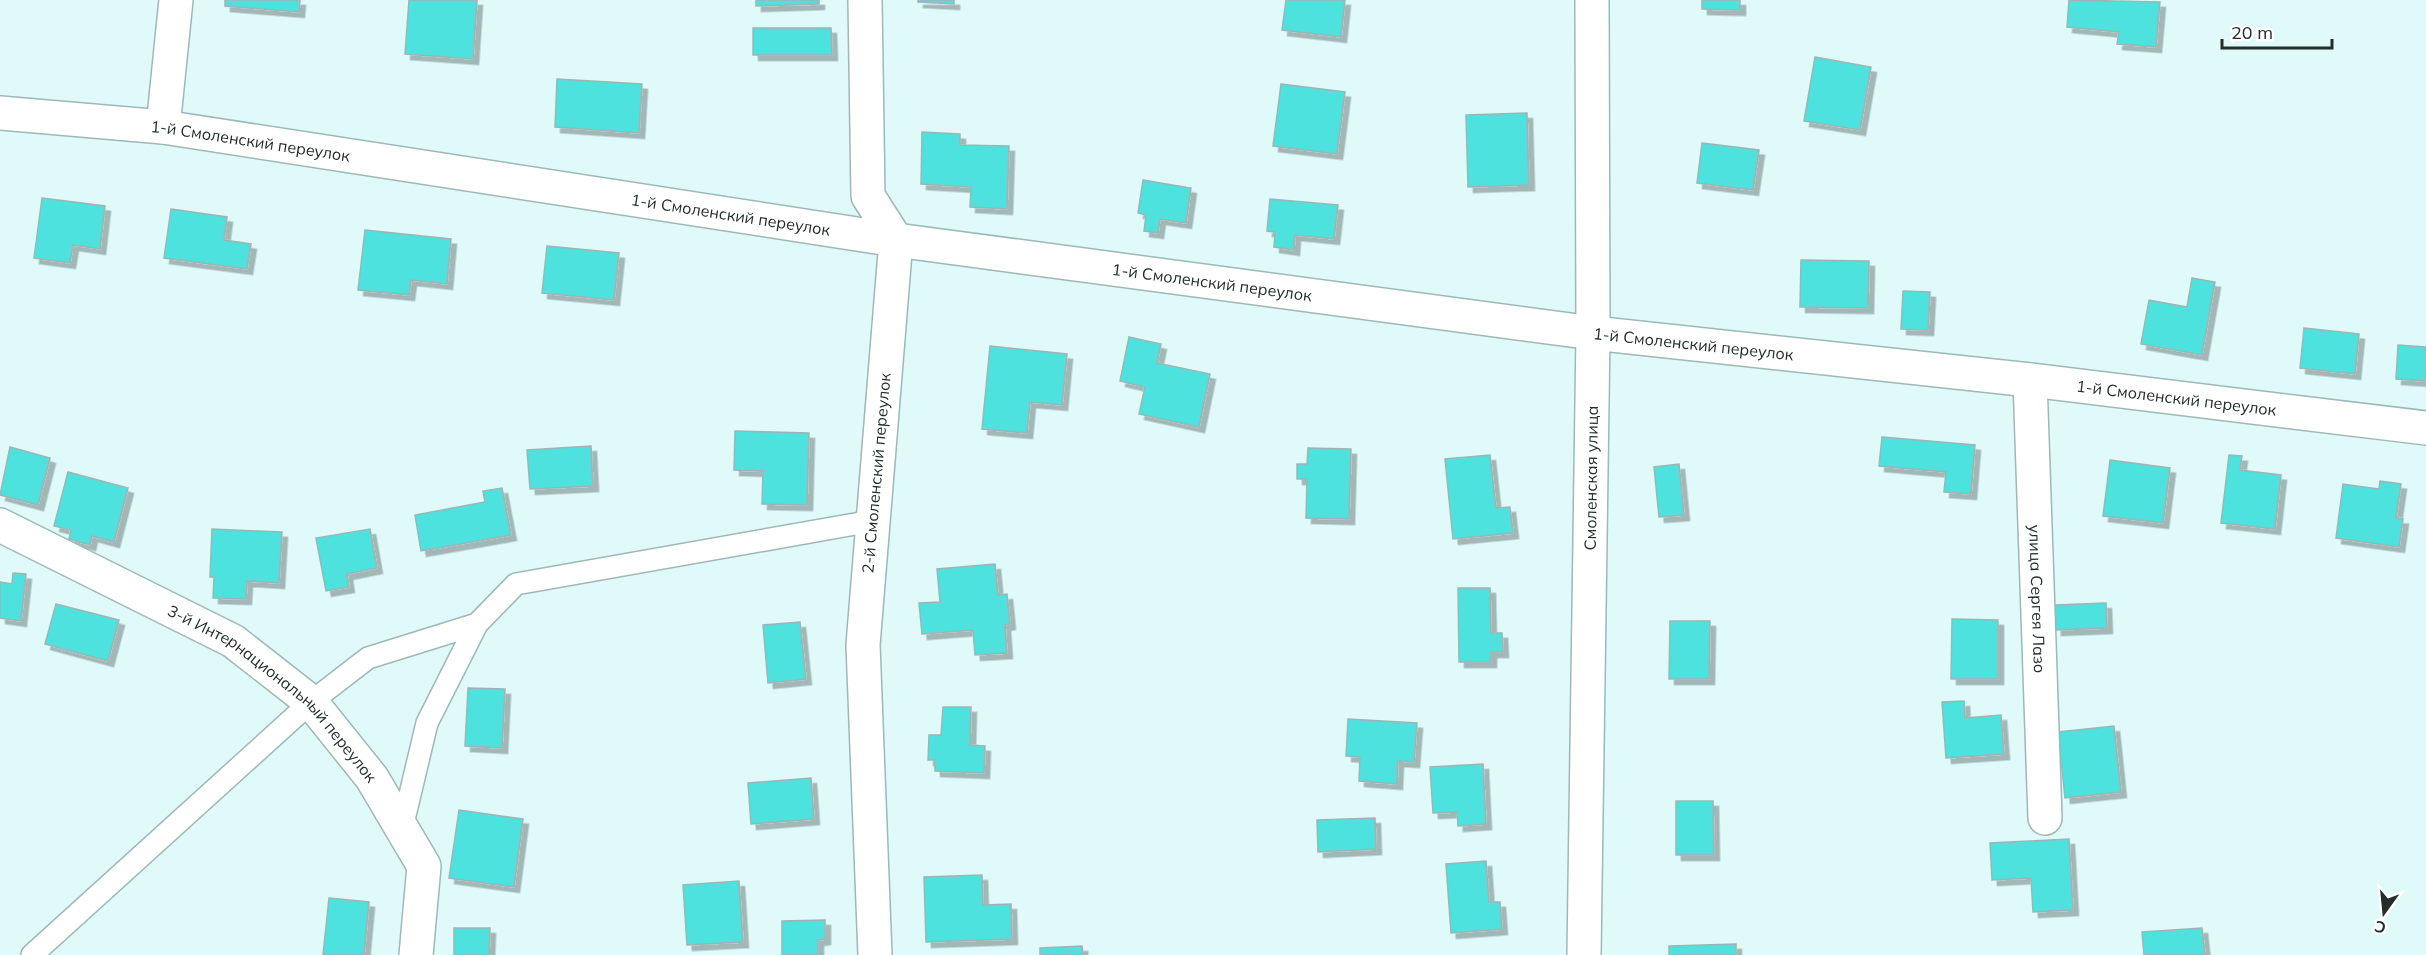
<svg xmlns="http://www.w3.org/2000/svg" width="2426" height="955" font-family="Mulish,sans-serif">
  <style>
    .building { fill: #4de2de; stroke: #9cb6b5; stroke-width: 1.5; filter: url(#shadow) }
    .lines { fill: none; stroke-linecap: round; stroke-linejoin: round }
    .service-casing { stroke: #9eb8b7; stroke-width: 24 }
    .minor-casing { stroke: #9eb8b7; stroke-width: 36 }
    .tertiary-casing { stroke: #9eb8b7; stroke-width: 36 }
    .service { stroke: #fff; stroke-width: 21 }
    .minor { stroke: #fff; stroke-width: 33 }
    .tertiary { stroke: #fff; stroke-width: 33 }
    .labels { text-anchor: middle; stroke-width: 5; stroke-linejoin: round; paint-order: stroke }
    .street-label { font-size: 16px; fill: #222d2c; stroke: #fff }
  </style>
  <defs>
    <filter id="shadow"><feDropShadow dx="5.5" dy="5.5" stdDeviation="0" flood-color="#0004"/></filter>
  </defs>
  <rect width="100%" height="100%" fill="#dffaf9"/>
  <path class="building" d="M225,0H300L299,12L225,6Z
    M409,0H477L473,59L405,54Z
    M756,0H819V4L756,6Z
    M918,0H954V4L918,2Z
    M1286,0H1345L1341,37L1282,30Z
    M1702,0H1740V10L1702,9Z
    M2069,0L2160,2L2156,47L2117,44L2119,32L2067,27Z
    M753,28H831L832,55H753Z
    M1815,57L1871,67L1860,130L1804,121Z
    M557,79L642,84L639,133L555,127Z
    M1281,84L1345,92L1337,154L1273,146Z
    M1527,113L1529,185L1468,187L1466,115Z
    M922,132L960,134V145L1009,146L1007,209L970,207L971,187L921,184Z
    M1702,143L1759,150L1753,190L1697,183Z
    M1143,180L1191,188L1186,223L1160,219L1158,233L1144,231L1146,215L1138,213Z
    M42,198L105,206L100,249L73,245L70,263L34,258Z
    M1270,199L1338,205L1334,239L1295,235L1294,250L1274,247L1275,232L1267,231Z
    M171,209L227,217L224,240L251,244L247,269L164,258Z
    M365,230L451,239L447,284L411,280L409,295L358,290Z
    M547,246L619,253L614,300L542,293Z
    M1801,260L1869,261L1868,308L1800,307Z
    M2192,278L2215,282L2202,355L2141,344L2149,300L2187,307Z
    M1903,291L1930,292L1928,330L1901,329Z
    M2304,328L2359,334L2355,374L2300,368Z
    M1129,337L1161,344L1157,363L1210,374L1199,427L1139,414L1145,387L1120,381Z
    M2398,345L2426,347V381L2396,379Z
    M990,346L1067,354L1062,405L1030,402L1027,433L982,429Z
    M735,431L809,433L807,505L762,504L763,471L734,470Z
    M1882,437L1975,445L1971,494L1944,492L1946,472L1879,466Z
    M591,446L593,486L530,489L527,450Z
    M10,447L50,458L38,505L0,495Z
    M1308,448L1351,449L1349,519L1306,518L1307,479H1297V464H1307Z
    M1490,455L1496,508L1510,507L1513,533L1453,539L1445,459Z
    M2229,455L2242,456L2240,470L2281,475L2275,529L2221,523Z
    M2110,460L2170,468L2163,523L2103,516Z
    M1679,464L1684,515L1659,517L1654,467Z
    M68,472L128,488L114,542L92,536L90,545L69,539L71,530L54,526Z
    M2380,481L2401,484L2396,518L2403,519L2399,547L2336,538L2343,484L2379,489Z
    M502,488L511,535L421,551L415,515L485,502L483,491Z
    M212,529L282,532L279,583L247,581L246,599L213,598L214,577H210Z
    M370,529L377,568L347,574L349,587L326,591L316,538Z
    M995,564L998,595L1007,594L1010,624L1005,625L1007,653L975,655L973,630L922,634L919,603L940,602L937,569Z
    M13,573L26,574L21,621L0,618V582L12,584Z
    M1458,588H1490L1491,633H1502L1503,652H1491V662H1459Z
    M2106,603L2107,628L2056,630L2055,605Z
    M56,604L119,620L108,661L45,644Z
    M1952,619L1998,620V679H1951Z
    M1670,621H1710L1709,679H1669Z
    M800,622L806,679L768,683L763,625Z
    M468,688L505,689L502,748L465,746Z
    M1964,701L1965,718L2001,715L2004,754L1946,758L1942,702Z
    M943,707H971L970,745L985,746L984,773L935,771V760H928L929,735H941Z
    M1348,719L1417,723L1414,762L1398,761L1397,784L1359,781L1360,757L1346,756Z
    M2114,726L2121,792L2065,798L2058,732Z
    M1483,764L1486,824L1458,826L1457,812L1433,813L1430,767Z
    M811,778L814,819L751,824L748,783Z
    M1676,801H1713L1714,855H1676Z
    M459,810L523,819L514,887L449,878Z
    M1375,818L1376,849L1318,852L1317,820Z
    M2069,839L2073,910L2033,912L2031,878L1992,880L1990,843Z
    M1486,861L1489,902H1500L1502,929L1451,933L1446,864Z
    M982,875L983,905L1011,904L1012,939L926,942L924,877Z
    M739,881L743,942L687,945L683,885Z
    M329,898L369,902L364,955H323Z
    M825,920V939L818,940V955H782V921Z
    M454,928H490L489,955H454Z
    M2202,928L2205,955H2144L2142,932Z
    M1736,944V955H1669V946Z
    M1082,946L1083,955H1040V948Z"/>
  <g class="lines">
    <defs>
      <path id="service" d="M402,828L427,723L477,624
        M32,955L311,702L368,658L477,624L516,584L872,521"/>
      <g id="minor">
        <path d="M865,0L868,196L896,240L863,645L875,955"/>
        <path d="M163,127L176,0"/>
        <path id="s1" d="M2030,380L2045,818"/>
        <path id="s2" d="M0,525L233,641L311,702L372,778L424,866L416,955"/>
        <path id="s3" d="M1584,955L1593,333L2030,380L2426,428"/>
      </g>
      <g id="tertiary">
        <path id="s4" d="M0,113L163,127L896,240L1593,333L1592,0"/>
      </g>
    </defs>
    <use href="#service" class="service-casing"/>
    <use href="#minor" class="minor-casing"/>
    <use href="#tertiary" class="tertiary-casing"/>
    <use href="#service" class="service"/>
    <use href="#minor" class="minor"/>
    <use href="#tertiary" class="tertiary"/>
  </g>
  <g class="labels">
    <g class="street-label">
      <text dy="6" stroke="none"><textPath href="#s4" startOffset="252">1-й Смоленский переулок</textPath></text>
      <text dy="6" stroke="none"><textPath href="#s4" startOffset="738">1-й Смоленский переулок</textPath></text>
      <text dy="6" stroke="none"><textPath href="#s4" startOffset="1224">1-й Смоленский переулок</textPath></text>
      <text dy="6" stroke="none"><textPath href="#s3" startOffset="723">1-й Смоленский переулок</textPath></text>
      <text dy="6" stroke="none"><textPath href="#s3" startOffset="1209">1-й Смоленский переулок</textPath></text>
      <text transform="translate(876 473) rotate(-85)" y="6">2-й Смоленский переулок</text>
      <text dy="6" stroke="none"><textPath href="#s3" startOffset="477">Смоленская улица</textPath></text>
      <text dy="6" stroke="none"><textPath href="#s1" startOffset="219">улица Сергея Лазо</textPath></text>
      <text dy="6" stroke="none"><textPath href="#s2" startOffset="324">3-й Интернациональный переулок</textPath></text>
    </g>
  </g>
  <g transform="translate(2384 913) rotate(195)" stroke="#ffffff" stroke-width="4.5" paint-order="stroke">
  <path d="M0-4.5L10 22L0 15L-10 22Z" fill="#222d2c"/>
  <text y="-9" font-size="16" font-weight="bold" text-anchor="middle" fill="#222d2c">С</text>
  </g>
  <path d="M2222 39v9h110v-9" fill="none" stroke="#222d2c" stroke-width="3"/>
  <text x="2231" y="39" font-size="18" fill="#222d2c" stroke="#ffffff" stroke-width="4.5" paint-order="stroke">20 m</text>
</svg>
